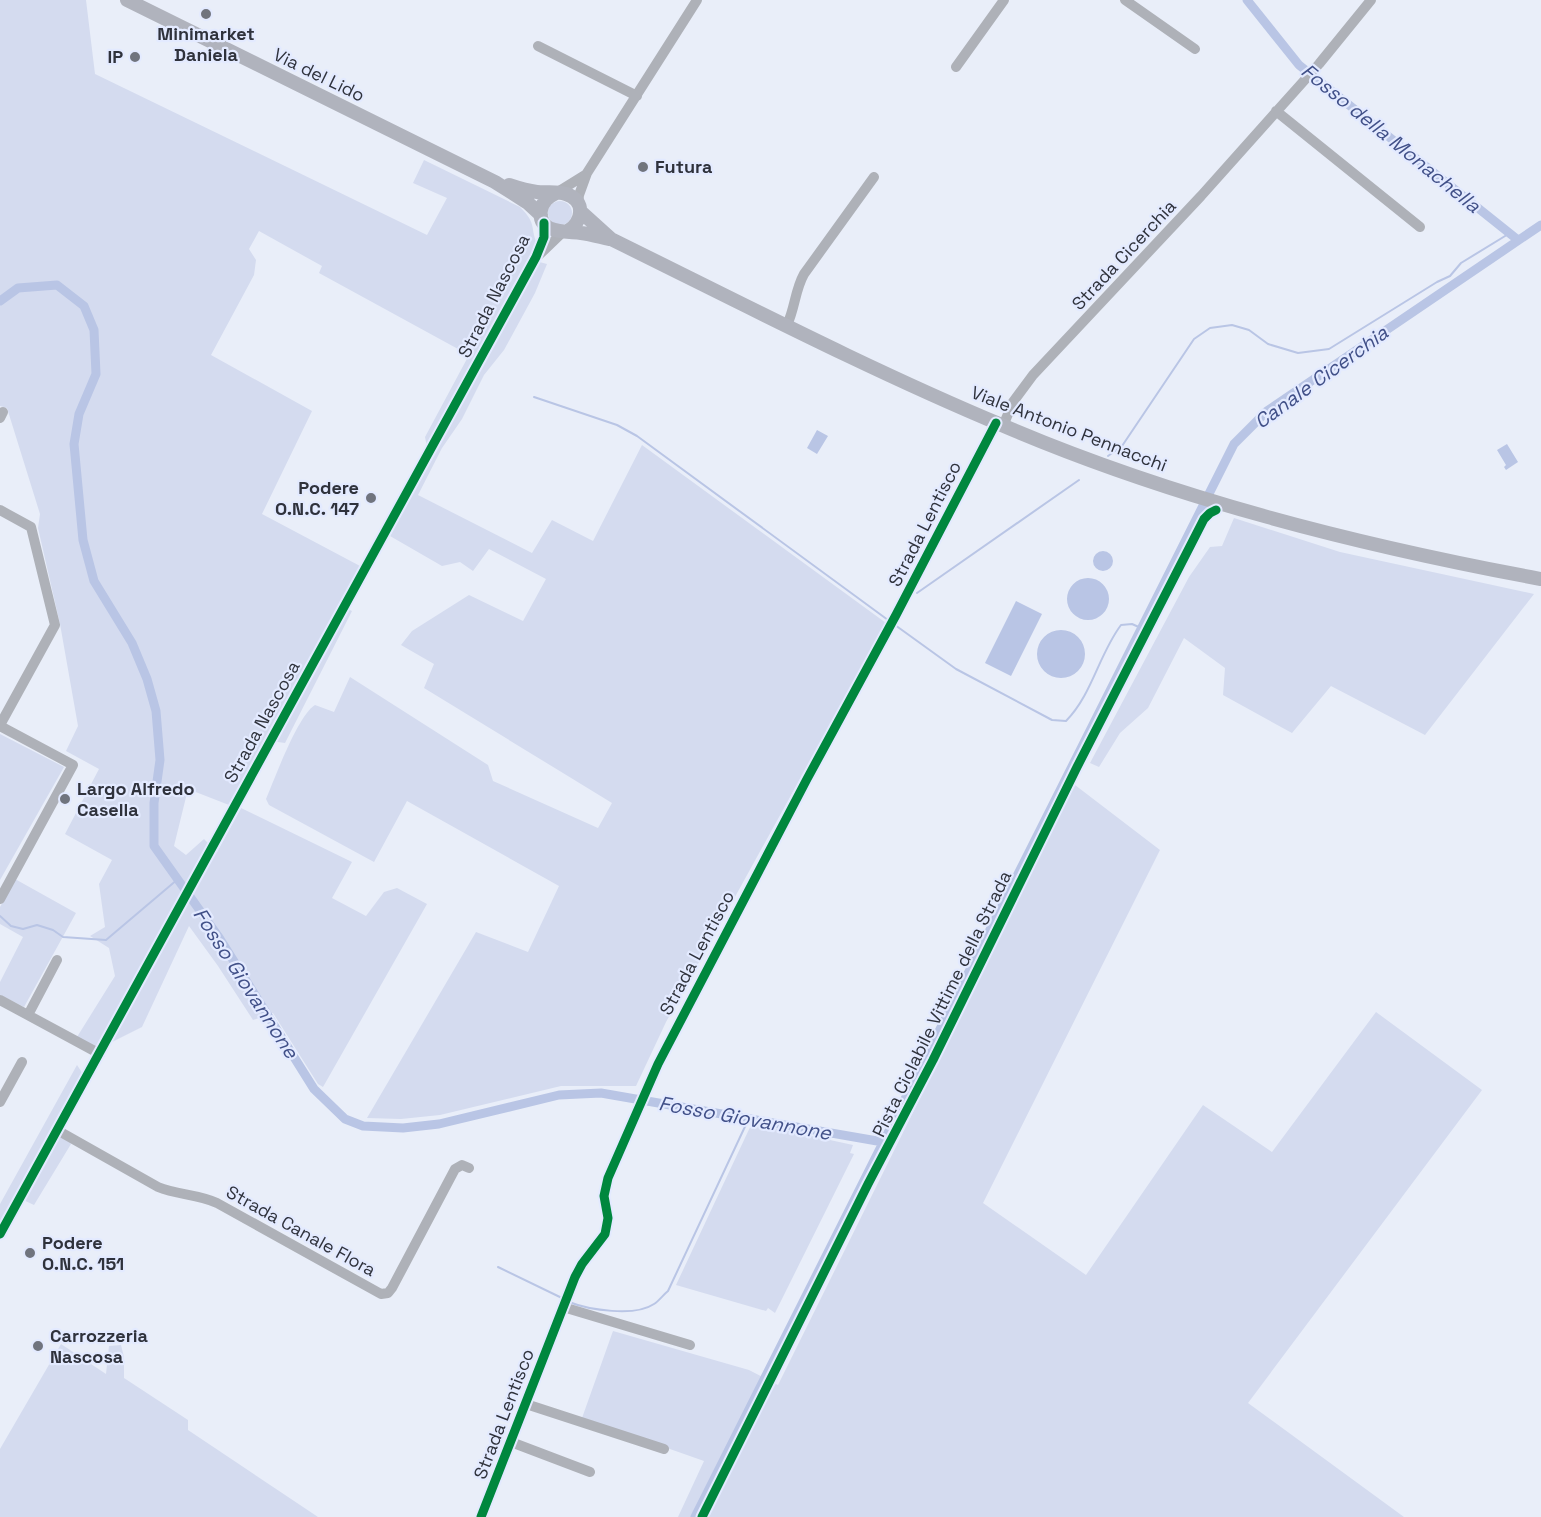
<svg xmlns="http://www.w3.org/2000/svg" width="1541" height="1517" font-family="'Space Grotesk',sans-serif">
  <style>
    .green { fill: #d4dbef }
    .water { fill: #b9c5e5 }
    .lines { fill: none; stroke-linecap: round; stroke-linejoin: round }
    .stream { stroke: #b9c5e5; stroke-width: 2 }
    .canal { stroke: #b9c5e5; stroke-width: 9 }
    .minor { stroke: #aeb1b8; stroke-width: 10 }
    .major { stroke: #b0b3bd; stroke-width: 14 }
    .cycleway-casing { stroke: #e3eaff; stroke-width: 13 }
    .cycleway { stroke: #00873e; stroke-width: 9 }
    .poi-dot { fill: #70747e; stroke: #e3eaff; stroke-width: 2 }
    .labels { text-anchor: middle; stroke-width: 4.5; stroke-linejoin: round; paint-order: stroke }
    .poi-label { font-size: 18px; font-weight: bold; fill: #2f323c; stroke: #e3eaff; text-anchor: start }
    .street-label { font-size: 18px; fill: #2f323c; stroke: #e3eaff }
    .water-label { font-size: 20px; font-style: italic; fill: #415088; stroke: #e3eaff }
  </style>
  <rect width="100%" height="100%" fill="#e9eef9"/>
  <path class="green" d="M0,0H86L95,74L427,235L447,198L413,183L424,160L520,207C538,225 529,227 538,246L532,260L547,264L535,293L504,350L484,375L462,419L442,448L418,495L532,553L552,520L593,541L642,445L886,623L666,1022L636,1086H561L440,1115L401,1119L367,1118L476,932L528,952L559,886L407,801L374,862L269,805L266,799C275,778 298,715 315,705L334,712L350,677L488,765L493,781L598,828L612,803L424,688L434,664L401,645L412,631L469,595L523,621L546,579L489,549L473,571L460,562L442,566L390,536L430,462L425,437L469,355L319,273L322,266L259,231L249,249L256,260L254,275L211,355L312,411L262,514L360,566L339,605L352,611L285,743L264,740L229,805L188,789L174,846L186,855L204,839L217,852L241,808L352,862L332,898L366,916L384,892L397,888L427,904L323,1087L318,1084L273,1013L253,1020L218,966L189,926L142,1027L98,1049L77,1037L115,976L109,948L90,936L105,927L99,884L112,860L65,834L99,769L66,751L78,726L60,624L38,528L40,514L7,408L0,406Z
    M548 213a12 12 0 1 1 24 0a12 12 0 1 1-24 0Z
    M1234,518L1340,552L1534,594L1425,735L1331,686L1292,733L1223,695L1225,668L1184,638L1148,708L1120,733L1099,767L1090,763L1189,577L1210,547L1222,546Z
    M0,734L64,767L0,880Z
    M1075,785L1160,850L983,1203L1086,1275L1203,1105L1272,1152L1376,1012L1482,1090L1248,1403L1404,1517H678L704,1461L582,1418L613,1331L749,1370L778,1385Z
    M15,879L76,913L24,1007L0,995V982L23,937L0,924V907Z
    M77,1065L83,1074L57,1123L71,1144L34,1205L17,1197L0,1229V1204Z
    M752,1123L853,1145L850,1153L854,1154L775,1313L768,1308L766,1311L676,1285Z
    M61,1344L106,1374L109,1346L121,1345L124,1357V1378L188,1420V1430L318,1517H0V1449Z"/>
  <path class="water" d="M817,430L828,436L817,454L807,448Z
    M1507,444L1518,462L1506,470L1504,467L1506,465L1497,450Z
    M1093 561a10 10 0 1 1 20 0a10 10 0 1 1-20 0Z
    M1067 599a21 21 0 1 1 42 0a21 21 0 1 1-42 0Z
    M1016,601L1042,614L1011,676L985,663Z
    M1037 654a24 24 0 1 1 48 0a24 24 0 1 1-48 0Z"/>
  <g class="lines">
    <path class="stream" d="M534,397L617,425L637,436L888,620
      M1108,456L1122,446L1194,339L1210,328L1232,325L1249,330L1268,344L1298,353L1329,349L1437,282L1450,276L1461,263L1510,233
      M917,593L1079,480
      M895,625L956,669L1052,720L1066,721C1092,695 1099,654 1121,625L1132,624L1141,628
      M0,916L11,926L23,929L37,925L53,930L63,937L106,940L178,879
      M498,1267L564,1299
      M569,1302C589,1310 635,1317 654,1304C659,1301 663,1295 668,1291L749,1118"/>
    <path class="canal" d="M1247,0L1299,65L1518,240
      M0,301L18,288L57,285L84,306L94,330L96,374L79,414L74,444L83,540L94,581L132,643L147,679L156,711L160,760L154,803V846L218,936L314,1089L345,1119L363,1126L403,1128L439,1124L559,1095L601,1093L883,1142
      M695,1517L1234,444L1267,411L1541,225"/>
    <path class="minor" d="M1125,0L1195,49
      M538,46L637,96
      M956,67L1004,0
      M1276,111L1420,227
      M556,193L585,175
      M578,205L579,195L587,173L697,0
      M539,255L563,232
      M787,325C795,308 795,290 804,274L874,177
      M0,418L3,412
      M1003,426L1013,402L1033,375L1201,196L1319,64L1371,0
      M0,510L31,527L55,625L0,725
      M0,726L73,765L0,899
      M0,1000L100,1054
      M28,1015L57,960
      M0,1102L22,1062
      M57,1130L158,1187C177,1195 198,1194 217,1203L381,1294L388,1293L392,1288L455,1169L462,1165L469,1168
      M0,1234L536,257L544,237V223
      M563,1307L690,1345
      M526,1404L664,1449
      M511,1442L590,1472
      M481,1517L575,1277L582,1264L605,1234L608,1218L604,1196L608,1178L658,1064L807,779L896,615L996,423"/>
    <path class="major" d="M127,0L495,182L528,203L541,215
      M509,185C518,188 528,191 537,192C546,193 557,191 566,194C587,201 582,222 568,231
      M556,193C548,197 543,201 541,210C537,234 566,231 581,233C590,234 600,237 609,239
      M580,211L611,239C741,303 870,370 1004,426C1175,499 1358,545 1541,579"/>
    <defs>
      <path id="cycleway" d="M0,1234L536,257L544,237V223
        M481,1517L575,1277L582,1264L605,1234L608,1218L604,1196L608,1178L658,1064L807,779L896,615L996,423
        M702,1517L868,1184L933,1060L1077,767L1204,519L1210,513L1216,510"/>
    </defs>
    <use href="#cycleway" class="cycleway-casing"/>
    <use href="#cycleway" class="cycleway"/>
  </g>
  <g class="poi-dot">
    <circle cx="206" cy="14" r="6"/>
    <circle cx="135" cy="57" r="6"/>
    <circle cx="643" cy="167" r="6"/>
    <circle cx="371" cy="498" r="6"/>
    <circle cx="65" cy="799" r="6"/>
    <circle cx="30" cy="1253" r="6"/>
    <circle cx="38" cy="1346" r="6"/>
  </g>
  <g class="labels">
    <g class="poi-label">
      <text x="206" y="40" text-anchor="middle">Minimarket<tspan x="206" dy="21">Daniela</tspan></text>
      <text x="123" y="63" text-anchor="end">IP</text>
      <text x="655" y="173">Futura</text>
      <text x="359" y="494" text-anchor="end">Podere<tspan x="359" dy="21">O.N.C. 147</tspan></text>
      <text x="77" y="795">Largo Alfredo<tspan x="77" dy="21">Casella</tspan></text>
      <text x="42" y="1249">Podere<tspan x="42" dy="21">O.N.C. 151</tspan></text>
      <text x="50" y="1342">Carrozzeria<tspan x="50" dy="21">Nascosa</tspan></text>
    </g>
    <g class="street-label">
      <text transform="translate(319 75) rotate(26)" y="6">Via del Lido</text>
      <text transform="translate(1124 255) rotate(-47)" y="6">Strada Cicerchia</text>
      <text transform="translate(494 296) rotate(-63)" y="6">Strada Nascosa</text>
      <text transform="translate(1069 429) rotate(21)" y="6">Viale Antonio Pennacchi</text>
      <text transform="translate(925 524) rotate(-63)" y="6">Strada Lentisco</text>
      <text transform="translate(262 722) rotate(-61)" y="6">Strada Nascosa</text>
      <text transform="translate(697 953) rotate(-62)" y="6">Strada Lentisco</text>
      <text transform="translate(942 1004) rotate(-64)" y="6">Pista Ciclabile Vittime della Strada</text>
      <text transform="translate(301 1231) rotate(29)" y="6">Strada Canale Flora</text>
      <text transform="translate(504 1414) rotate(-69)" y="6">Strada Lentisco</text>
    </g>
    <g class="water-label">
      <text transform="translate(1391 138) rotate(39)" y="7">Fosso della Monachella</text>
      <text transform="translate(1321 377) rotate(-36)" y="7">Canale Cicerchia</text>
      <text transform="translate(246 983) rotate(57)" y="7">Fosso Giovannone</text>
      <text transform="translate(745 1118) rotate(10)" y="7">Fosso Giovannone</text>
    </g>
  </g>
</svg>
